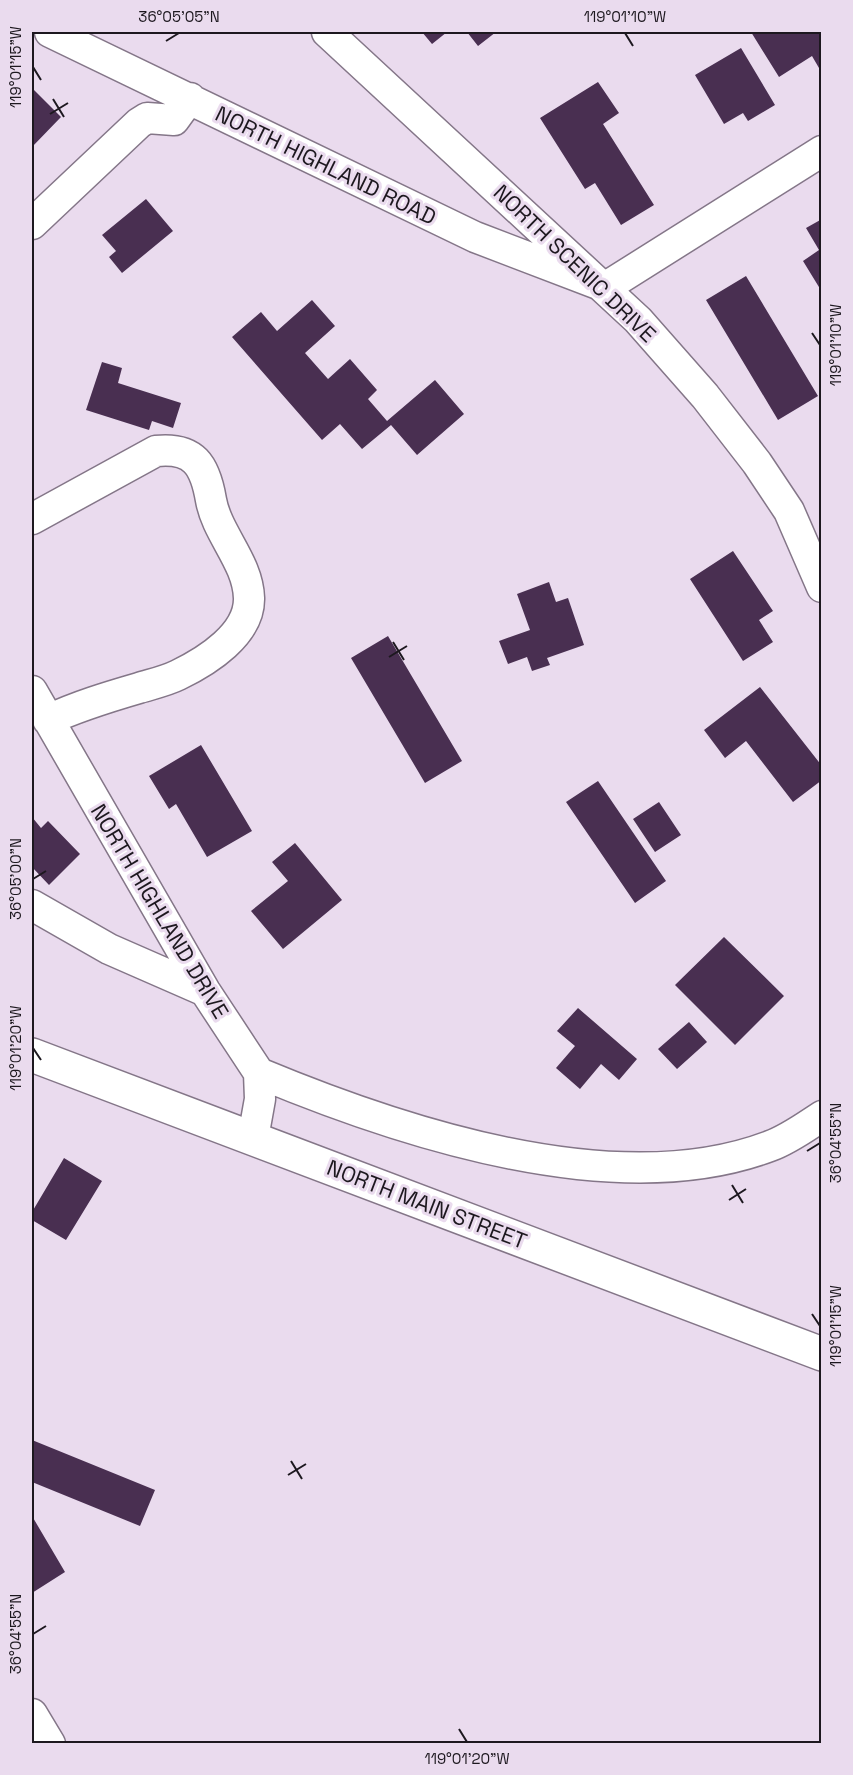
<svg xmlns="http://www.w3.org/2000/svg" width="853" height="1775" font-family="'Space Grotesk',sans-serif">
  <style>
    .building { fill: #492f51 }
    .lines { fill: none; stroke-linecap: round; stroke-linejoin: round }
    .minor-casing { stroke: #847688; stroke-width: 33 }
    .major-casing { stroke: #847688; stroke-width: 36 }
    .minor { stroke: #fff; stroke-width: 30 }
    .major { stroke: #fff; stroke-width: 33 }
    .ticks { fill: none; stroke: #1d181f; stroke-width: 2 }
    .labels { text-anchor: middle; stroke-width: 6; stroke-linejoin: round; paint-order: stroke }
    .street-label { font-size: 22px; fill: #1d181f; stroke: #eadbee }
    .neatline { fill: none; stroke: #1d181f; stroke-width: 2 }
    .ticks-label { font-size: 15px; text-anchor: middle; fill: #1d181f }
  </style>
  <rect width="100%" height="100%" fill="#eadbee"/>
  <path class="building" d="M422,32H447L432,44Z
    M467,32H496L478,46Z
    M751,32H822V67L819,68L812,56L779,77Z
    M741,48L775,105L748,121L743,113L724,124L695,75Z
    M598,82L619,113L603,124L654,205L621,225L595,183L585,189L540,118Z
    M32,88L61,117L32,147Z
    M146,199L173,231L122,273L109,257L116,251L102,235Z
    M822,219V292L803,261L819,250L806,228Z
    M746,276L818,396L778,420L706,300Z
    M312,300L335,326L305,353L328,379L350,359L377,390L368,399L387,421L435,380L464,414L417,455L391,425L362,449L340,424L322,440L232,337L261,312L277,331Z
    M102,362L122,368L118,383L181,403L173,428L152,421L149,430L86,410Z
    M733,551L773,611L759,620L773,642L743,661L690,579Z
    M549,582L556,602L568,598L584,645L547,658L550,665L532,671L527,657L508,664L499,641L530,630L517,594Z
    M388,636L462,761L425,783L351,658Z
    M760,687L822,766V780L793,802L746,741L725,758L704,730Z
    M201,745L252,831L207,857L176,804L169,809L149,776Z
    M598,781L666,881L635,903L566,802Z
    M659,802L681,835L655,852L633,819Z
    M32,817L41,828L48,821L80,854L49,885L32,867Z
    M295,843L342,900L283,949L251,911L288,881L272,862Z
    M724,937L784,996L735,1045L675,985Z
    M578,1008L637,1059L619,1080L601,1064L580,1089L556,1068L575,1046L557,1031Z
    M689,1022L707,1042L677,1069L658,1049Z
    M64,1158L102,1181L66,1240L32,1220V1212Z
    M32,1440L155,1490L140,1526L32,1482Z
    M32,1516L65,1572L32,1593Z"/>
  <g class="lines">
    <defs>
      <path id="minor" d="M50,32L475,237L606,287L822,151
        M327,32L638,320L705,396L757,463L789,511L822,587
        M32,224L139,123L147,118L174,120L190,98
        M32,519L156,451C194,447 205,465 211,500C217,534 248,562 249,598C250,634 207,661 178,675C166,681 152,684 139,688C108,697 78,706 48,720
        M32,691L205,991L259,1073L260,1099L253,1138
        M32,905L109,949L205,991
        M259,1073C403,1133 617,1204 770,1146C789,1139 805,1127 822,1116
        M32,1714L50,1744"/>
      <path id="major" d="M32,1055L822,1354"/>
    </defs>
    <use href="#minor" class="minor-casing"/>
    <use href="#major" class="major-casing"/>
    <use href="#minor" class="minor"/>
    <use href="#major" class="major"/>
  </g>
  <path class="ticks" d="M625,33L633,46M166,41L179,33M33,67L41,80M53,99L64,117M50,114L68,103M812,333L820,345M393,642L404,660M389,657L407,646M33,879L46,871M33,1048L41,1060M807,1151L820,1143M732,1185L743,1203M729,1200L746,1189M812,1314L820,1326M291,1461L302,1479M288,1475L306,1464M33,1634L46,1626M459,1729L467,1742"/>
  <g class="labels">
    <g class="street-label">
      <text transform="translate(326 165) rotate(26)" y="8">NORTH HIGHLAND ROAD</text>
      <text transform="translate(575 263) rotate(44)" y="8">NORTH SCENIC DRIVE</text>
      <text transform="translate(160 911) rotate(59)" y="8">NORTH HIGHLAND DRIVE</text>
      <text transform="translate(427 1204) rotate(21)" y="8">NORTH MAIN STREET</text>
    </g>
  </g>
  <rect width="853" height="1775" fill="none" stroke="#eadbee" stroke-width="66"/>
  <rect x="33" y="33" width="787" height="1709" class="neatline"/>
  <g class="ticks-label">
    <text x="179" y="22">36°05'05"N</text>
    <text x="625" y="22">119°01'10"W</text>
    <text transform="translate(16 67) rotate(-90)" y="5">119°01'15"W</text>
    <text transform="translate(836 345) rotate(-90)" y="5">119°01'10"W</text>
    <text transform="translate(16 879) rotate(-90)" y="5">36°05'00"N</text>
    <text transform="translate(16 1048) rotate(-90)" y="5">119°01'20"W</text>
    <text transform="translate(836 1143) rotate(-90)" y="5">36°04'55"N</text>
    <text transform="translate(836 1326) rotate(-90)" y="5">119°01'15"W</text>
    <text transform="translate(16 1634) rotate(-90)" y="5">36°04'55"N</text>
    <text x="467" y="1764">119°01'20"W</text>
  </g>
</svg>
